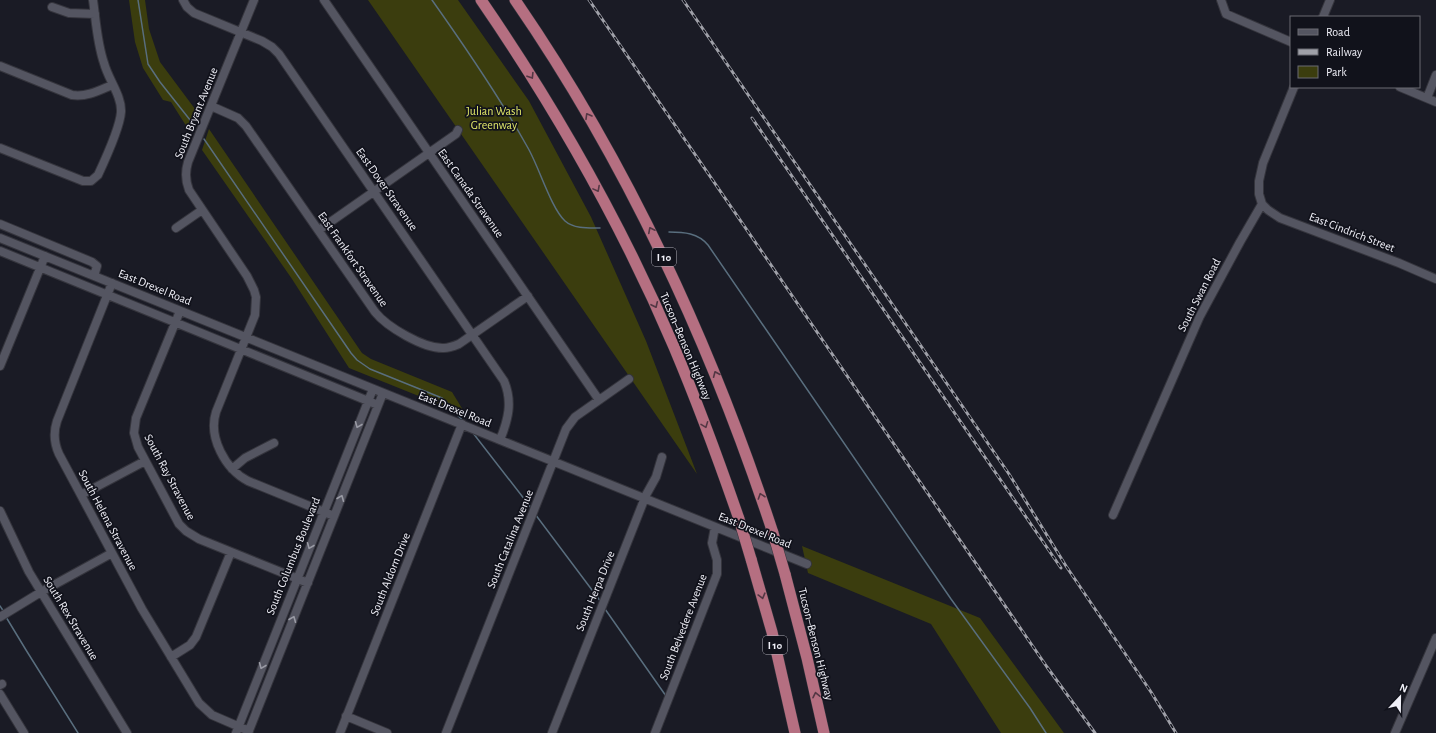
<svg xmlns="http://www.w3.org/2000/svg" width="1436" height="733" font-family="'Alegreya Sans',sans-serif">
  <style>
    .green { fill: #3b3d0e }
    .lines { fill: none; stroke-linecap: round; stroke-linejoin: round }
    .stream { stroke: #596e7e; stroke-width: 1.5 }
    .minor-casing { stroke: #35353d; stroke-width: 10 }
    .highway-casing { stroke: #35353d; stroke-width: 12 }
    .minor { stroke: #545561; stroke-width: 8 }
    .highway { stroke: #b56f81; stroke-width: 11 }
    .rail-casing { stroke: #9fa0a8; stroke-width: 3 }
    .rail { stroke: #11121b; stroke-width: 1.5; stroke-dasharray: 4.5; stroke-linecap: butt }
    .highway-bridge-casing { stroke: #35353d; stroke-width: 12; stroke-linecap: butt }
    .highway-bridge { stroke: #b56f81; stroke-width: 11 }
    .oneway { stroke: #533744 }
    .oneway2 { stroke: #9a9ba5 }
    .labels { text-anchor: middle; stroke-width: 3.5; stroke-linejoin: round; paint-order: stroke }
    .shield { fill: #11121b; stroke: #adadb6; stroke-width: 1 }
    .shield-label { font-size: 11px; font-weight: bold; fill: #f0f0f8 }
    .park-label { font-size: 12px; fill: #e3ea69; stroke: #11121b }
    .street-label { font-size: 12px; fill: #f0f0f8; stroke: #11121b }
  </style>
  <rect width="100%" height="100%" fill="#1a1b25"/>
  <path class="green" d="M129,0H145L149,29L160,62L195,109L199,112L190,132L171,102L163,100L143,68L135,42Z
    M368,0H458L529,101L591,217L646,341L697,474Z
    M209,129L362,353L371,359L452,392L466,415L349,368L292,279L202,150Z
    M802,546L980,618L1064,733H1001L931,624L808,573Z"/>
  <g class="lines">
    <path class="stream" d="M138,0L148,64L160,82L194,125
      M432,0C466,48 499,96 528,148C539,167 551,208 565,221C574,229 589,228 600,228
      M204,139L351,353L357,360L370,369L442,398L463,421
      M669,232C684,232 698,233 708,245L951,599L1030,708L1046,733
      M473,433L532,509
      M535,514L601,602
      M0,606L4,612
      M605,609L666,696
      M6,617L26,650L78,733"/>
    <defs>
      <path id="minor" d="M183,0L187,7L194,13L262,41L272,47L279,54L504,381C513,402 508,420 500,440
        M254,0L188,162C185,172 185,180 189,190L247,276L254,290L256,297L255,315L216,412C208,437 225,469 248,481L334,516
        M324,0L599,400
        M1221,0L1226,14L1291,42
        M52,7L69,13L95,14
        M1323,17L1330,0
        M0,66L72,95C87,97 98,91 112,85
        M1294,87L1263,163L1259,181V194L1262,204L1268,210L1280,218L1399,263L1436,279
        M1400,87L1436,102
        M1427,98L1436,75
        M211,106L238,118L246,126L375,312C387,327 424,349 444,348C449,348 454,346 459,344L528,296
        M0,148L83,181H91L98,175C105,160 120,127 121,112C122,96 108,79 104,63C97,43 96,21 93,0
        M0,224L92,262L97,266L94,276
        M176,228L202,210
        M319,230L456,134L458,130
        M0,238L807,564
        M0,251L378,405
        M112,283L57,421C53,433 54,443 59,454L142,609L199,703L212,715L249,731
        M180,311L136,418L134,433L138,447L179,524L186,531L199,539L308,583
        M0,366L45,256
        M232,469L245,458L274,443
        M81,495L145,461
        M0,511L29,572L127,733
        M1113,515L1200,316L1240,242L1262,204
        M0,617L41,592L112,553
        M171,657L190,645L196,637L231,552
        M0,685L2,684
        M0,694L24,733
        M346,716L387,733
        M236,733L373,389
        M248,733L383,393
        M340,733L462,424
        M446,733L566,429L575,417L629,379
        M552,733L646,495L656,477L662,457
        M655,733L717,574V560L712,543L715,527
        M1395,733L1436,638"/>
      <path id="highway" d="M481,0C556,109 622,225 674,347C698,404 719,461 739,519
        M515,0C628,164 711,344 773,533
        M751,559L772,632L795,733
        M785,574L807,658L824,733"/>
    </defs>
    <use href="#minor" class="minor-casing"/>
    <use href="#highway" class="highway-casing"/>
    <use href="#minor" class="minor"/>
    <use href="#highway" class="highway"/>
    <defs>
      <path id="rail" d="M589,0L1047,667L1095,733
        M683,0L1009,474L1066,566L1151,692L1176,733
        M752,118L1061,568"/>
    </defs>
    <use href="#rail" class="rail-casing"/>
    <use href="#rail" class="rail"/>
    <defs>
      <path id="highway-bridge" d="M739,519L751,559
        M773,533L785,574"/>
    </defs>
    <use href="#highway-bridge" class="highway-bridge-casing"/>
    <use href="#highway-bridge" class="highway-bridge"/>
  </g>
  <defs><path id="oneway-chevron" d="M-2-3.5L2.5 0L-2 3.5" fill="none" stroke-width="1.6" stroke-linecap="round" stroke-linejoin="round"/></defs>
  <g class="oneway">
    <use href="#oneway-chevron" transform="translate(531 76) rotate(58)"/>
    <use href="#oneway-chevron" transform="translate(588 116) rotate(-120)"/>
    <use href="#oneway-chevron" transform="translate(597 189) rotate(62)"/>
    <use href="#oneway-chevron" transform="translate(651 230) rotate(-117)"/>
    <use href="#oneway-chevron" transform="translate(655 305) rotate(65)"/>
    <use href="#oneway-chevron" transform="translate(716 374) rotate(-113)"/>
    <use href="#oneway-chevron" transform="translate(705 425) rotate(69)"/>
    <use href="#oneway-chevron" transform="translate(761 496) rotate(-109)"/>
    <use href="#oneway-chevron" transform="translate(762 596) rotate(75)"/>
    <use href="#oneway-chevron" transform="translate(816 695) rotate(-102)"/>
  </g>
  <g class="oneway2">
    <use href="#oneway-chevron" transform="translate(358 425) rotate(112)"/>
    <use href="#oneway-chevron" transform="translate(341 498) rotate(-68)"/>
    <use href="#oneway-chevron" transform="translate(310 546) rotate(112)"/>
    <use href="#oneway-chevron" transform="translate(293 619) rotate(-68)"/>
    <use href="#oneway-chevron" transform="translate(262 666) rotate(112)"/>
  </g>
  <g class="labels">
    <g class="shield">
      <rect x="652" y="248" width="24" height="18" rx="3"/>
      <rect x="763" y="636" width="24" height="18" rx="3"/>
    </g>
    <g class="shield-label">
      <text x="664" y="261">I 10</text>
      <text x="775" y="649">I 10</text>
    </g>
    <g class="park-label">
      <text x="494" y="115">Julian Wash<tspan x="494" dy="14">Greenway</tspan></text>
    </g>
    <g class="street-label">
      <text transform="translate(196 113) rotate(-68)" y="4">South Bryant Avenue</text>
      <text transform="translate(387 189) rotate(55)" y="4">East Dover Stravenue</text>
      <text transform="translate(471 193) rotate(55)" y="4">East Canada Stravenue</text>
      <text transform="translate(1352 232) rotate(21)" y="4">East Cindrich Street</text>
      <text transform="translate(353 259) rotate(55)" y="4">East Frankfort Stravenue</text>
      <text transform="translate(155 287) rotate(22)" y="4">East Drexel Road</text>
      <text transform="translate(1199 295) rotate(-63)" y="4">South Swan Road</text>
      <text transform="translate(686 346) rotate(67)" y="4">Tucson–Benson Highway</text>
      <text transform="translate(455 409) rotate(22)" y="4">East Drexel Road</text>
      <text transform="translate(170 477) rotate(62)" y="4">South Ray Stravenue</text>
      <text transform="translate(108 520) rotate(62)" y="4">South Helena Stravenue</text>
      <text transform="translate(755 530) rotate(22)" y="4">East Drexel Road</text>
      <text transform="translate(510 539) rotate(-68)" y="4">South Catalina Avenue</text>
      <text transform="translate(293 556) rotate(-68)" y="4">South Columbus Boulevard</text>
      <text transform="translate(390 574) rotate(-68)" y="4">South Aldorn Drive</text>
      <text transform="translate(595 591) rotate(-68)" y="4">South Herpa Drive</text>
      <text transform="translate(71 618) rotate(59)" y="4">South Rex Stravenue</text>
      <text transform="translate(683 627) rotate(-69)" y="4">South Belvedere Avenue</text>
      <text transform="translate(816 644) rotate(76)" y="4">Tucson–Benson Highway</text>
    </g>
  </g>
  <rect x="1290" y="16" width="130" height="72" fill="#11121b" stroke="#6a6b73"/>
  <rect x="1298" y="29" width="20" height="6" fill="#545561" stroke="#6a6b73"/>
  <text x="1326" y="36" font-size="12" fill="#f0f0f8">Road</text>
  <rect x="1298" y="49" width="20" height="6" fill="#9fa0a8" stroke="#6a6b73"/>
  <text x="1326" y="56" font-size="12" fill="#f0f0f8">Railway</text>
  <rect x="1298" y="66" width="20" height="12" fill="#3b3d0e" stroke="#6a6b73"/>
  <text x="1326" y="76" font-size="12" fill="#f0f0f8">Park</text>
  <g transform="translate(1400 697) rotate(22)" stroke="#11121b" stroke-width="3" paint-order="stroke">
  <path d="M0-3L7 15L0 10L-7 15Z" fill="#f0f0f8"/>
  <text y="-6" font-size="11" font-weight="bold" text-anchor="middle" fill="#f0f0f8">N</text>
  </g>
</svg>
